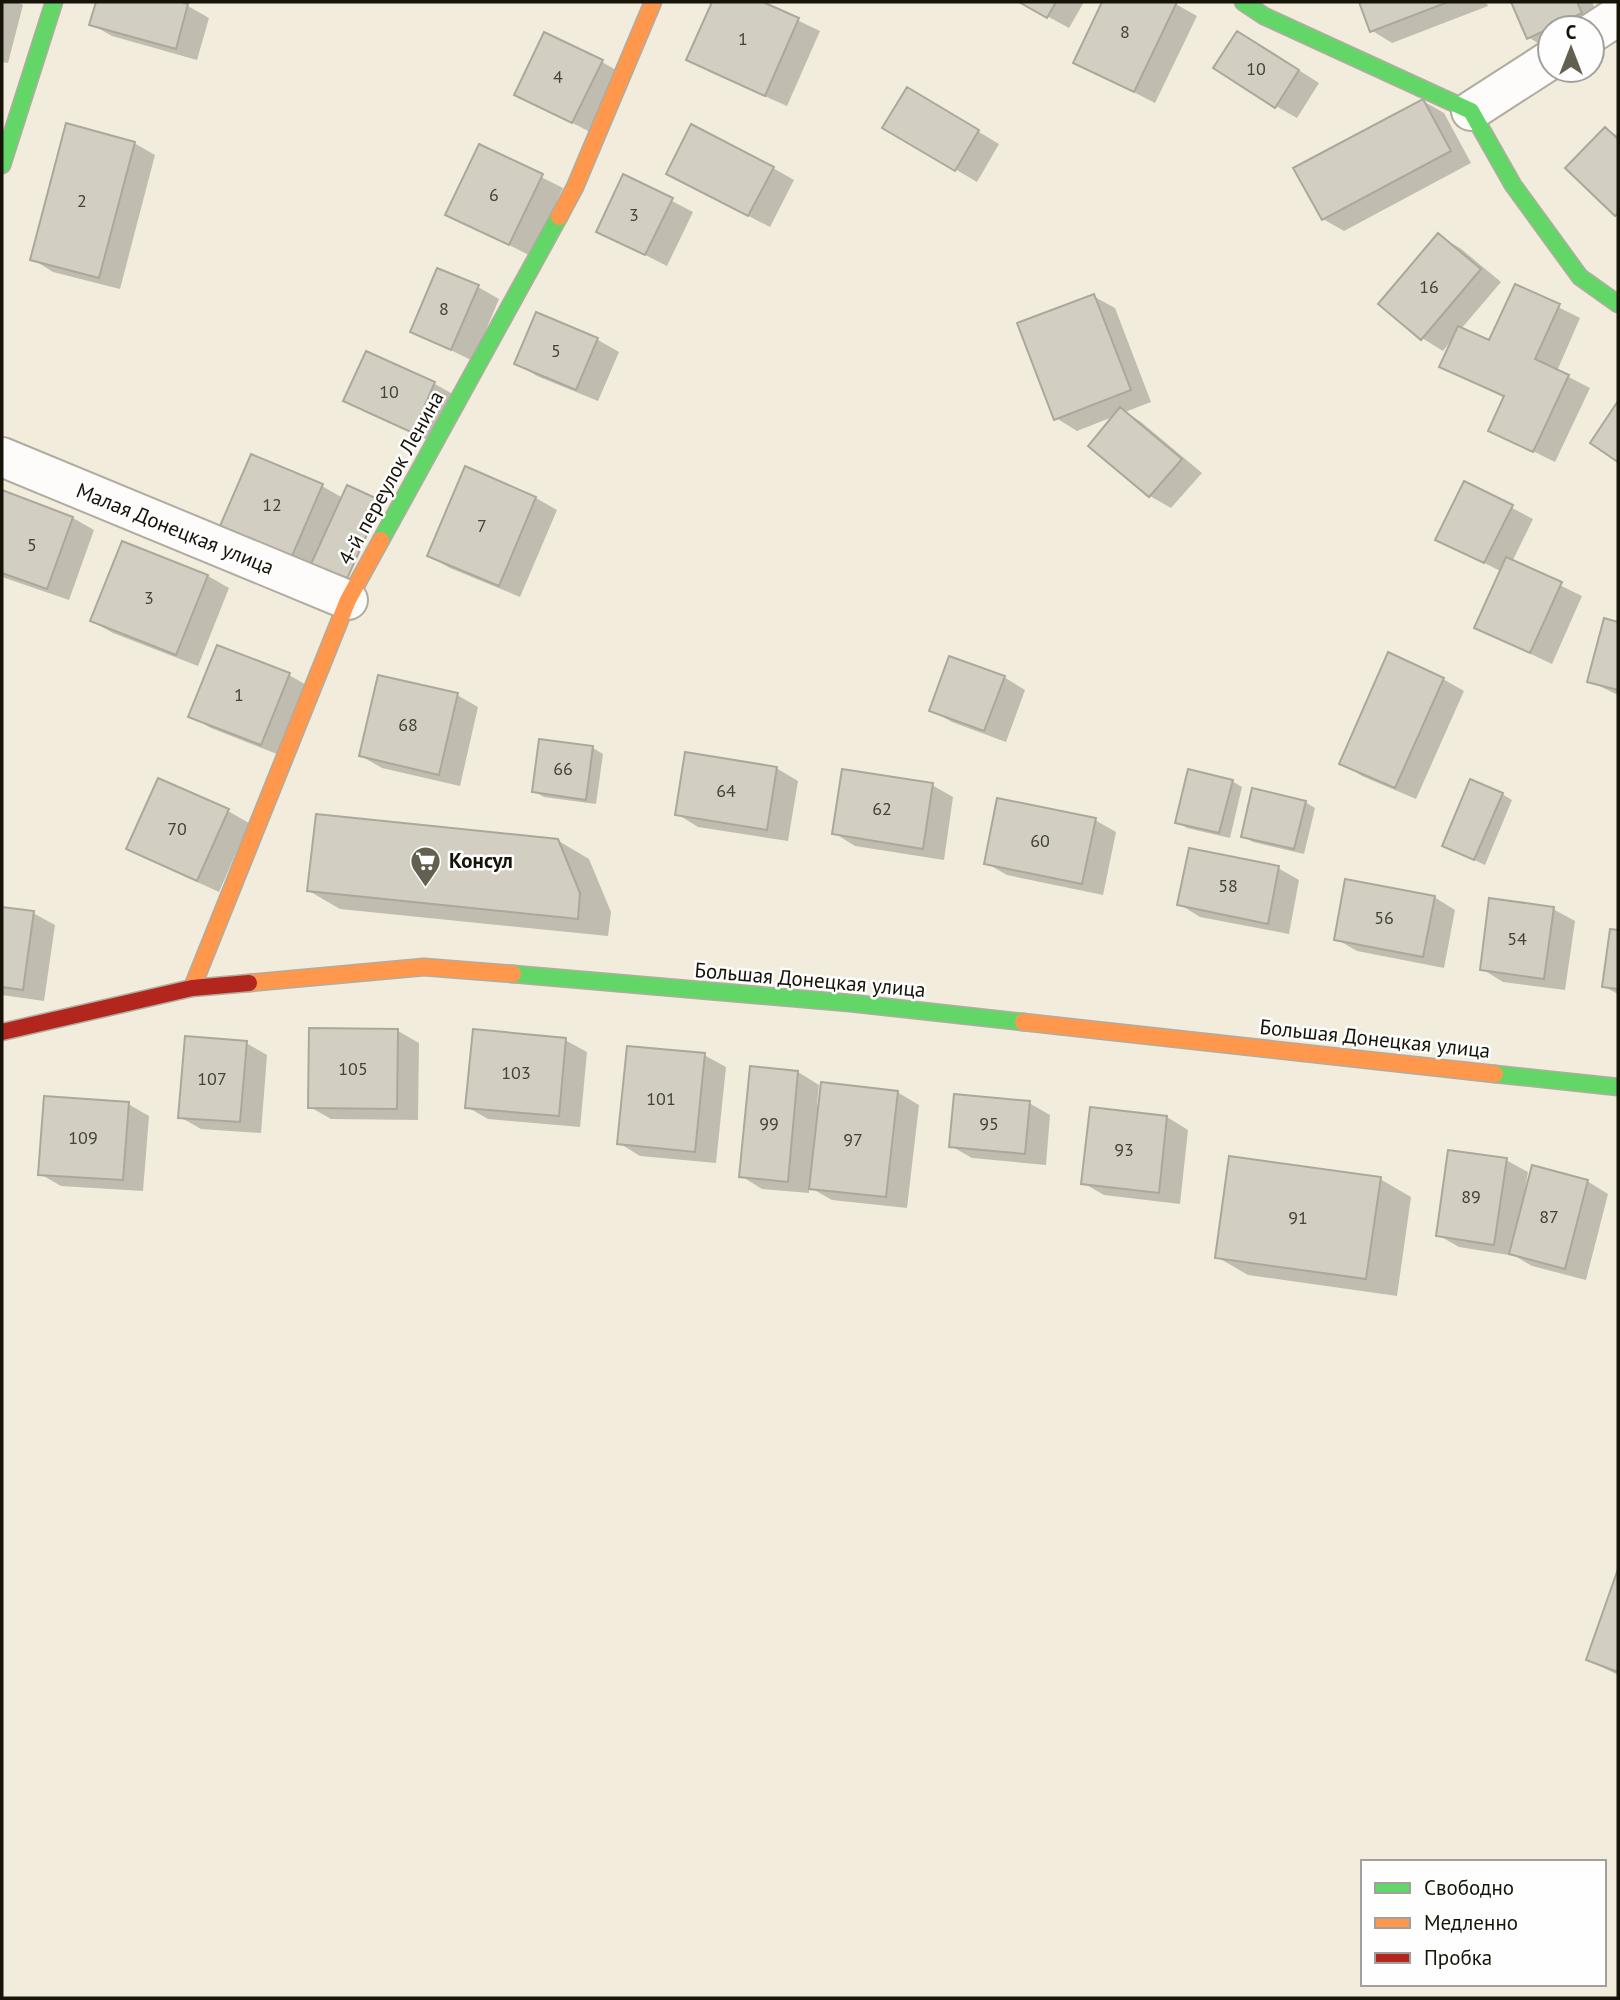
<svg xmlns="http://www.w3.org/2000/svg" width="1620" height="2000" font-family="'PT Sans',sans-serif">
  <style>
    .shadow { fill: #0003 }
    .building { fill: #d2cfc2; stroke: #aba89b; stroke-width: 2 }
    .lines { fill: none; stroke-linecap: round; stroke-linejoin: round }
    .street-casing { stroke: #b0aca0; stroke-width: 42 }
    .fast-casing { stroke: #b0aca0; stroke-width: 19 }
    .slow-casing { stroke: #b0aca0; stroke-width: 19 }
    .jam-casing { stroke: #b0aca0; stroke-width: 19 }
    .street { stroke: #fdfcfa; stroke-width: 38 }
    .fast { stroke: #63d668; stroke-width: 16 }
    .slow { stroke: #ff974d; stroke-width: 16 }
    .jam { stroke: #b3261e; stroke-width: 16 }
    .labels { text-anchor: middle; stroke-width: 5; stroke-linejoin: round; paint-order: stroke }
    .number-label { font-size: 18px; fill: #454337 }
    .street-label { font-size: 21px; fill: #161409; stroke: #fefefe }
    .poi-label { font-size: 21px; font-weight: bold; fill: #161409; stroke: #fefefe; text-anchor: start }
  </style>
  <rect width="100%" height="100%" fill="#f1ecdb"/>
  <path class="shadow" d="M2,2H18L23,5L8,63L2,62Z
    M97,2H174L188,6L209,18L197,60L112,36L91,24Z
    M714,2H759L820,31L787,106L710,72L689,59Z
    M1021,2H1084L1069,28Z
    M1104,2H1172L1197,16L1155,103L1075,62Z
    M1361,2H1486L1488,6L1392,43L1371,30Z
    M1513,2H1592L1603,26L1592,28H1550L1549,50L1528,37Z
    M1259,45L1319,83L1297,118L1276,106Z
    M602,62L623,74L594,134L516,94Z
    M907,89L999,144L977,182L884,127Z
    M1423,101L1444,113L1471,163L1344,231L1323,219Z
    M1606,129L1618,136V216L1616,215Z
    M134,143L155,155L120,289L53,272L32,259Z
    M479,146L563,188L531,256L447,214Z
    M773,168L794,180L770,227L689,185Z
    M624,176L693,212L667,266L598,231Z
    M1438,236L1460,248L1501,282L1461,329L1490,342L1516,286L1580,318L1557,371L1590,388L1555,462L1490,430L1505,398L1441,366L1453,338L1443,351L1422,338Z
    M438,270L478,287L499,299L473,361L412,331Z
    M1093,296L1115,308L1151,402L1125,412L1141,422L1202,473L1171,508L1150,496L1090,445L1115,416L1077,431L1056,418Z
    M537,314L598,340L619,352L598,401L537,376L516,363Z
    M367,353L435,384L456,396L435,443L367,413L346,401Z
    M466,469L536,498L557,510L520,597L450,568L429,556Z
    M1465,483L1533,519L1512,562L1582,596L1552,664L1476,628L1502,572L1438,539Z
    M322,486L343,498L314,567L244,537L223,525Z
    M2,492L73,518L94,530L69,600L2,577Z
    M123,543L208,576L229,588L198,666L113,633L92,621Z
    M1606,620L1618,623V695L1589,681Z
    M289,675L310,687L282,756L211,728L190,716Z
    M1004,677L1025,690L1006,742L952,722L931,710Z
    M1443,679L1464,691L1416,799L1362,776L1341,763Z
    M457,695L478,707L460,786L382,768L361,756Z
    M541,741L593,748L603,754L596,804L544,797L533,791Z
    M776,768L798,781L788,841L698,827L677,814Z
    M1232,781L1242,787L1230,838L1187,828L1177,822Z
    M932,785L953,797L944,860L855,846L834,833Z
    M1502,794L1512,800L1485,865L1444,846Z
    M1305,802L1315,808L1304,854L1253,842L1243,836Z
    M228,811L249,823L219,892L149,860L128,848Z
    M1095,820L1116,832L1103,895L1007,875L986,863Z
    M557,840L589,859L611,912L608,936L340,909L309,891Z
    M1278,868L1299,880L1289,934L1200,917L1179,904Z
    M1434,897L1455,910L1444,968L1357,951L1336,939Z
    M2,909L33,913L55,925L44,1001L2,995Z
    M1553,909L1575,921L1565,990L1503,982L1482,969Z
    M1612,931L1618,932V994L1603,986Z
    M398,1031L419,1043L418,1120L331,1119L310,1107Z
    M565,1040L587,1052L580,1127L488,1119L467,1107Z
    M246,1043L267,1055L261,1133L201,1129L180,1117Z
    M704,1055L726,1067L716,1163L640,1156L619,1143Z
    M798,1072L819,1085L817,1105L897,1092L919,1105L907,1208L832,1200L809,1187V1193L762,1189L741,1176Z
    M1029,1103L1050,1115L1046,1165L972,1158L951,1146Z
    M128,1104L149,1116L143,1191L61,1186L40,1174Z
    M1091,1109L1167,1117L1188,1130L1180,1204L1104,1195L1083,1183Z
    M1506,1160L1528,1172L1525,1190L1587,1181L1608,1194L1586,1280L1532,1266L1515,1256L1459,1247L1438,1235Z
    M1380,1179L1411,1197L1397,1296L1248,1275L1217,1257Z
    M1618,1575V1675L1588,1660Z"/>
  <path class="building" d="M96,2H181L188,4L176,49L89,25Z
    M712,2H763L799,18L765,96L686,60Z
    M1019,2H1056L1047,18Z
    M1102,2H1177L1134,92L1073,63Z
    M1359,2H1448L1370,32Z
    M1511,2H1577L1582,13L1527,39Z
    M1237,31L1299,70L1275,108L1213,68Z
    M544,32L603,60L572,123L514,95Z
    M907,87L979,130L955,171L882,128Z
    M1423,99L1451,151L1322,220L1293,168Z
    M66,123L135,142L99,278L30,260Z
    M691,124L774,167L748,216L666,174Z
    M1605,127L1618,139V213L1615,216L1565,168Z
    M479,144L543,174L509,245L445,215Z
    M623,174L673,198L645,255L596,232Z
    M1438,233L1481,269L1421,340L1378,304Z
    M437,268L479,285L451,350L410,332Z
    M1515,284L1560,304L1535,359L1569,375L1533,452L1488,431L1504,396L1439,367L1458,326L1489,340Z
    M1094,294L1131,390L1054,420L1017,323Z
    M536,312L598,338L576,390L514,364Z
    M366,351L435,382L413,433L343,401Z
    M1618,401V462L1590,443Z
    M1120,407L1182,459L1149,497L1088,446Z
    M251,454L323,484L292,556L220,526Z
    M465,466L536,497L499,586L427,556Z
    M1464,481L1513,505L1484,563L1435,540Z
    M347,485L382,501L346,581L311,564Z
    M2,490L73,517L47,589L2,573Z
    M122,541L208,575L176,655L90,621Z
    M1506,557L1562,582L1530,653L1474,628Z
    M1604,618L1618,622V690L1587,682Z
    M217,645L290,673L261,745L188,717Z
    M1388,652L1444,678L1395,788L1339,764Z
    M949,656L1005,676L984,731L929,711Z
    M378,675L458,693L439,775L359,756Z
    M539,739L593,746L586,800L532,792Z
    M685,752L777,767L767,830L675,815Z
    M842,769L933,783L923,849L832,834Z
    M1188,769L1233,780L1219,833L1175,823Z
    M158,778L229,809L197,881L126,849Z
    M1470,779L1503,793L1474,860L1442,846Z
    M1252,788L1306,801L1294,849L1241,837Z
    M997,798L1096,818L1082,884L984,864Z
    M316,814L558,839L580,893L578,919L307,891Z
    M1189,848L1279,866L1268,924L1177,905Z
    M1345,879L1435,896L1423,957L1334,940Z
    M1489,898L1554,907L1544,979L1480,970Z
    M2,907L34,911L23,990L2,987Z
    M1610,929L1618,930V989L1602,987Z
    M309,1028L398,1029L397,1109L308,1108Z
    M473,1029L566,1038L559,1116L465,1108Z
    M185,1036L247,1041L240,1122L178,1118Z
    M627,1046L705,1053L695,1152L617,1144Z
    M750,1066L798,1071L788,1182L739,1177Z
    M821,1082L898,1091L886,1197L809,1189Z
    M954,1094L1030,1101L1025,1154L949,1147Z
    M44,1096L129,1102L123,1180L38,1175Z
    M1090,1107L1167,1116L1159,1193L1081,1184Z
    M1448,1150L1507,1158L1494,1245L1436,1236Z
    M1229,1156L1381,1177L1366,1279L1215,1258Z
    M1532,1165L1588,1180L1565,1269L1509,1254Z
    M1618,1569V1672L1586,1660Z"/>
  <g class="lines">
    <defs>
      <path id="street" d="M1592,33L1618,16
        M1471,111L1550,60
        M2,457L348,600"/>
      <path id="fast" d="M1243,2L1264,16L1471,111L1513,185L1580,277L1618,304
        M2,165L54,2
        M381,540L559,217
        M513,974L850,1003L1023,1022
        M1495,1074L1618,1087"/>
      <path id="slow" d="M559,217L575,187L653,2
        M249,983L424,967L513,974
        M192,988L348,600L381,540
        M1023,1022L1495,1074"/>
      <path id="jam" d="M2,1032L192,988L249,983"/>
    </defs>
    <use href="#street" class="street-casing"/>
    <use href="#fast" class="fast-casing"/>
    <use href="#slow" class="slow-casing"/>
    <use href="#jam" class="jam-casing"/>
    <use href="#street" class="street"/>
    <use href="#fast" class="fast"/>
    <use href="#slow" class="slow"/>
    <use href="#jam" class="jam"/>
  </g>
  <defs>
    <symbol id="supermarket-pin" viewBox="-11 -11 22 30"><path d="M0 17L-7.5 6A9.5 9.5 0 1 1 7.5 6Z" fill="#636052" stroke="#fefefe"/><path d="M-6-5.5h2.5l.6 2H6L4.5 2H-2.5L-4.4-4H-6ZM-1.5 3.2a1.3 1.3 0 1 0 .1 0ZM3 3.2a1.3 1.3 0 1 0 .1 0Z" fill="#fff"/></symbol>
  </defs>
  <g fill-rule="evenodd">
    <use href="#supermarket-pin" x="408" y="844" width="35" height="47"/>
  </g>
  <g class="labels">
    <g class="number-label">
      <text x="1125" y="38">8</text>
      <text x="743" y="45">1</text>
      <text x="1256" y="75">10</text>
      <text x="558" y="83">4</text>
      <text x="494" y="201">6</text>
      <text x="82" y="207">2</text>
      <text x="634" y="221">3</text>
      <text x="1429" y="293">16</text>
      <text x="444" y="315">8</text>
      <text x="556" y="357">5</text>
      <text x="389" y="398">10</text>
      <text x="272" y="511">12</text>
      <text x="482" y="532">7</text>
      <text x="32" y="551">5</text>
      <text x="149" y="604">3</text>
      <text x="239" y="701">1</text>
      <text x="408" y="731">68</text>
      <text x="563" y="775">66</text>
      <text x="726" y="797">64</text>
      <text x="882" y="815">62</text>
      <text x="177" y="835">70</text>
      <text x="1040" y="847">60</text>
      <text x="1228" y="892">58</text>
      <text x="1384" y="924">56</text>
      <text x="1517" y="945">54</text>
      <text x="353" y="1075">105</text>
      <text x="516" y="1079">103</text>
      <text x="212" y="1085">107</text>
      <text x="661" y="1105">101</text>
      <text x="769" y="1130">99</text>
      <text x="989" y="1130">95</text>
      <text x="83" y="1144">109</text>
      <text x="853" y="1146">97</text>
      <text x="1124" y="1156">93</text>
      <text x="1471" y="1203">89</text>
      <text x="1549" y="1223">87</text>
      <text x="1298" y="1224">91</text>
    </g>
    <g class="street-label">
      <text transform="translate(391 478) rotate(-61)" y="7">4-й переулок Ленина</text>
      <text transform="translate(175 529) rotate(22)" y="7">Малая Донецкая улица</text>
      <text transform="translate(810 980) rotate(5)" y="7">Большая Донецкая улица</text>
      <text transform="translate(1375 1039) rotate(6)" y="7">Большая Донецкая улица</text>
    </g>
    <g class="poi-label">
      <text x="449" y="868">Консул</text>
    </g>
  </g>
  <rect width="1620" height="2000" fill="none" stroke="#161409" stroke-width="7"/>
  <rect x="1361" y="1860" width="245" height="126" fill="#fefefe" stroke="#a1a09c" stroke-width="2"/>
  <rect x="1375" y="1883" width="35" height="10" fill="#63d668" stroke="#a1a09c" stroke-width="2"/>
  <text x="1424" y="1895" font-size="21" fill="#161409">Свободно</text>
  <rect x="1375" y="1918" width="35" height="10" fill="#ff974d" stroke="#a1a09c" stroke-width="2"/>
  <text x="1424" y="1930" font-size="21" fill="#161409">Медленно</text>
  <rect x="1375" y="1953" width="35" height="10" fill="#b3261e" stroke="#a1a09c" stroke-width="2"/>
  <text x="1424" y="1965" font-size="21" fill="#161409">Пробка</text>
  <g transform="translate(1571 49)"><circle r="33" fill="#fefefe" stroke="#a1a09c" stroke-width="2"/>
  <path d="M0-5L12 26L0 18L-12 26Z" fill="#636052"/>
  <text y="-10" font-size="19" font-weight="bold" text-anchor="middle" fill="#161409">С</text>
  </g>
</svg>
